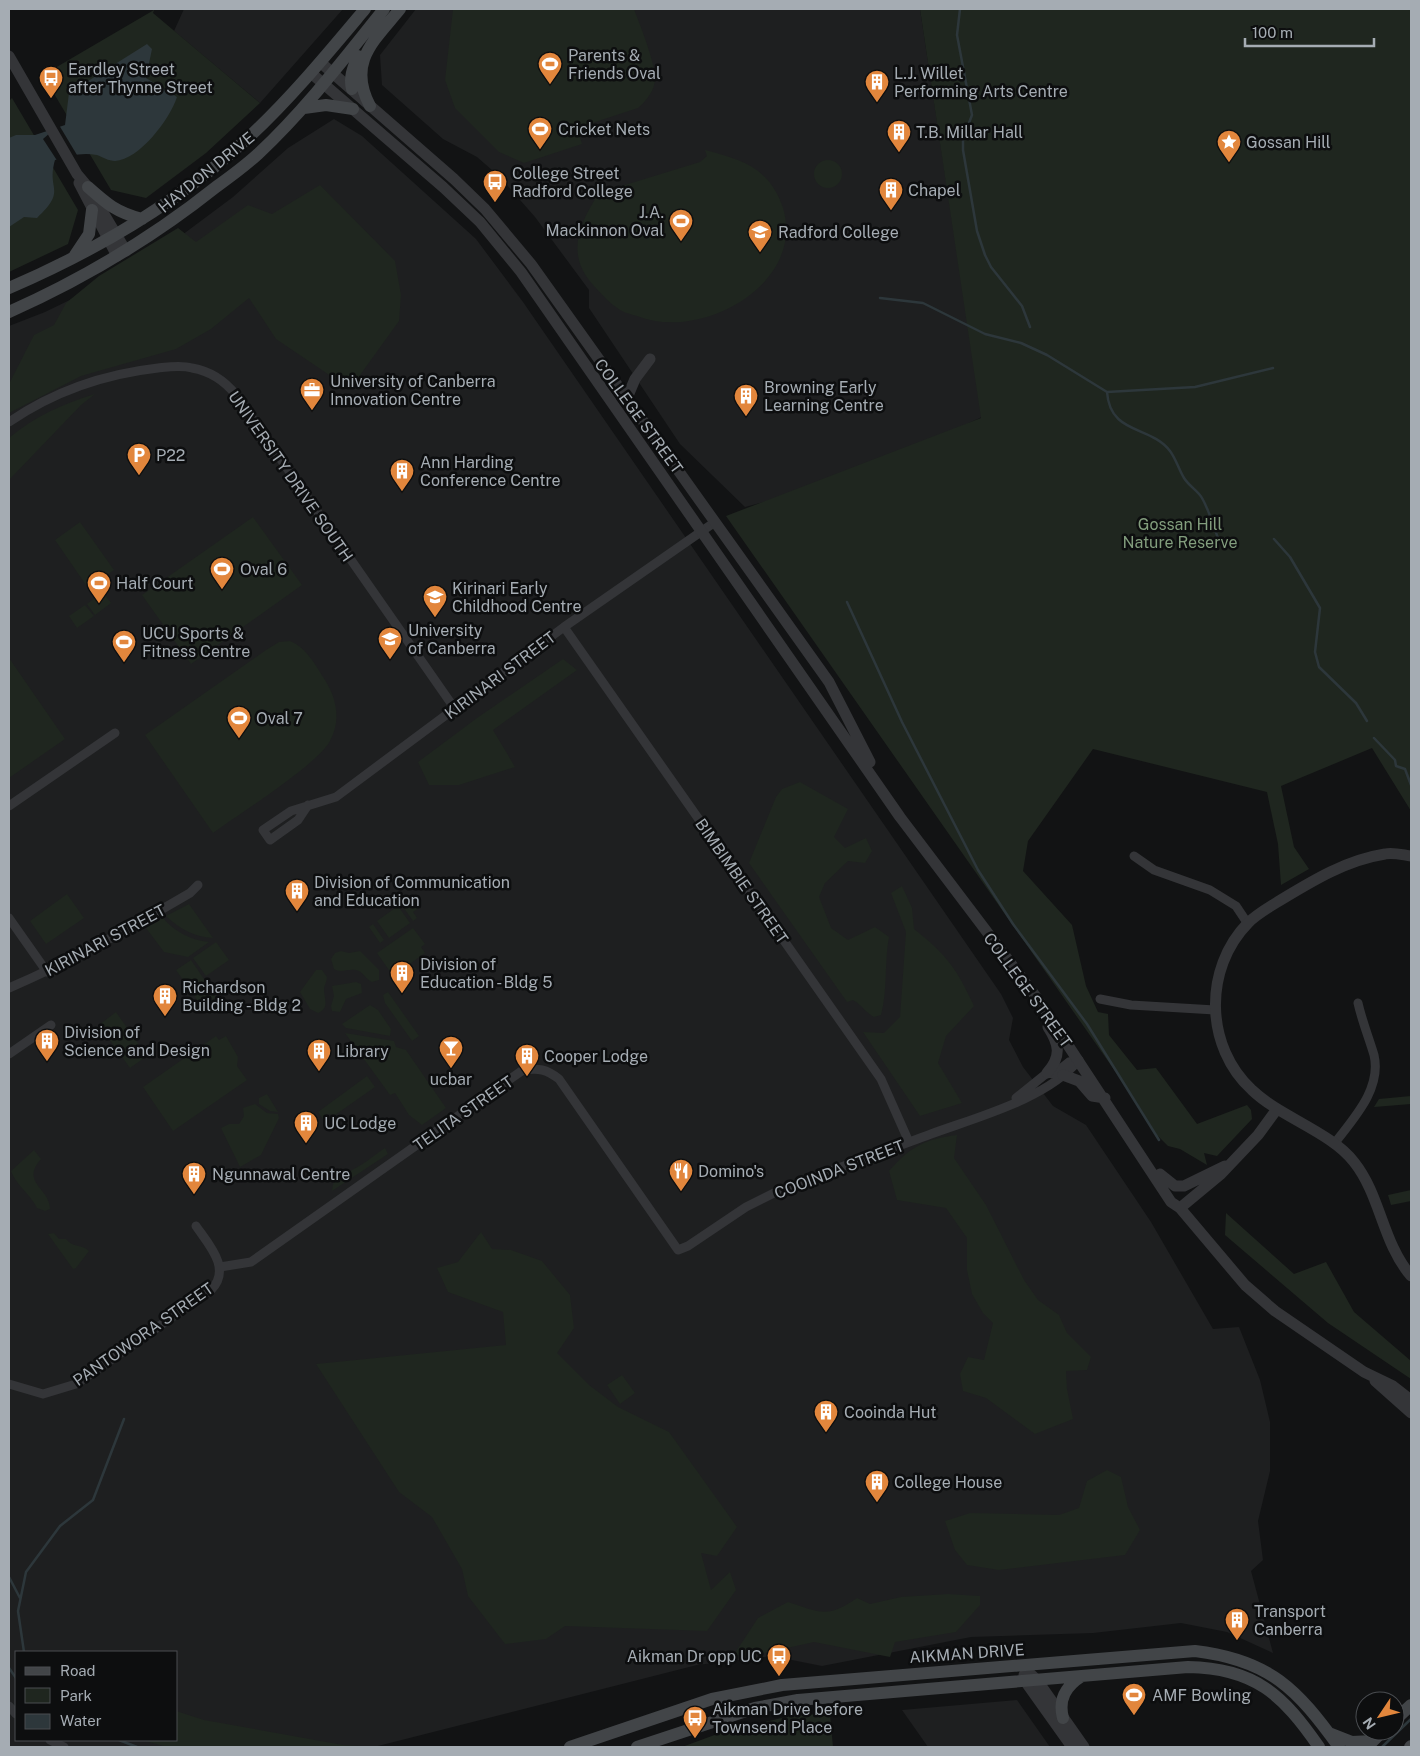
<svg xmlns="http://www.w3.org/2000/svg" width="1420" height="1756" font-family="'Public Sans',sans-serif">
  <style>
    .built { fill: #1e1f20; fill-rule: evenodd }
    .green { fill: #1f261f }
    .water { fill: #2d373b }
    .pier { fill: #121314 }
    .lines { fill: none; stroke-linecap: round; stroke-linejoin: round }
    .stream { stroke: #2d373b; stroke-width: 2.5 }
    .minor { stroke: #343538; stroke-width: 9 }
    .tertiary { stroke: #343538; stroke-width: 11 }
    .secondary { stroke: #424548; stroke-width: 12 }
    .labels { text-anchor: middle; stroke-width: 5; stroke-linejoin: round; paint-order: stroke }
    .poi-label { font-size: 16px; fill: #a5acb3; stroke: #0d0e0f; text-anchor: start }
    .street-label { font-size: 16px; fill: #a5acb3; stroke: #0d0e0f }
    .park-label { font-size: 16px; fill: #829d7d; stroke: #0d0e0f }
  </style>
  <rect width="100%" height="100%" fill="#121314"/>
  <path class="built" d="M184,9H343L260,103L174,31Z
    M416,9H920L982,417L846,480L745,507L680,444L589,308V290L535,217L500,177L477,157L443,139L382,85L380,55Z
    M334,119L362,136L476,239L523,302L1001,994L1013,1018L1009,1040L1023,1067L1053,1106L1086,1125L1151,1222L1213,1329L1239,1327L1260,1380L1270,1422V1471L1258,1521L1263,1560L1251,1571L1273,1653L1227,1632L1181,1623L1093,1633L971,1637L822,1666L772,1656L697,1665L374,1747H9V326L45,312L111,280L174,241L233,197L288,148ZM16,1652H176V1740H16Z
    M1017,1700L1050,1747H928L902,1710Z"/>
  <path class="green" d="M453,9H634C640,25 655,62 655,78C655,90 647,100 638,108L577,128L582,144L524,163L499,152L455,108L445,80Z
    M920,9H1411V811L1372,748L1281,786L1294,847L1309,869L1281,885L1278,844L1267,792L1093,749L1028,841L1023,871L1072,925L1086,986L1098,1012L1108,1014L1109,1035L1137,1070L1156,1068L1197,1124L1247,1105L1251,1110L1252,1119L1217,1156L1204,1153L1207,1165L1180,1149L1168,1146L1157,1135L1136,1101L726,516L981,418Z
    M154,10L153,13L260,103L206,153L146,198L111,190L43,75Z
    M12,98L78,210L68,244L9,272V101Z
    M705,150C723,155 742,159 758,171C770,180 778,193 783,208C806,284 701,342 637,316C630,314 621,312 616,307C608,302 601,293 594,286C565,255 579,224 599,193L700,162L707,156Z
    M814 174a14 14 0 1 1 28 0a14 14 0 1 1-28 0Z
    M320,185L395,261L401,295L399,321L350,389L276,339L249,298L211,329L176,349L81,376L9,413V384L34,335L54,325L66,303L99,276L178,228L196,242L248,205L272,214Z
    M95,394L81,405L9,480V438C35,416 63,404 95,394Z
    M253,517L302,585L191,664L142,595Z
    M80,522L114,570L88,588L55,540Z
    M103,592L111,603L95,615L87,604Z
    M85,605L94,616L77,628L69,616Z
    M290,641C307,648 316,666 325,680C337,699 341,721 330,741C317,765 239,814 213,833L145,735L266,650L279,642Z
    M9,658L65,739L9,778Z
    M563,659L577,670L493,730L515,767L459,785H429L418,762L477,718Z
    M800,782L848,809L834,837L845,848L866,838L872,851L865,863L848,861L825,883L819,897L831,928L848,940L875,927L889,937C884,963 888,989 881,1015L874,1017C866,1013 862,1005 853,1000L847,1002L749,863L776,797L782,789Z
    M902,886L912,908L914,929C947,955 957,969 974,1006L946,1036L938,1063L962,1103L920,1116L863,1032L884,1033L900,1017L906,932L891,893Z
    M67,894L84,918L46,944L30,921Z
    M411,897L419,908L413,912L417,918L413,921L401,904Z
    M189,904L213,938C194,937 180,929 166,916Z
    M398,906L410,923L389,938L377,921Z
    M163,918C175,932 191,940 209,942L188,957L164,952L146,928Z
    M373,924L384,940L380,943L369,927Z
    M413,928L425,944L421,947L425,953L393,976L377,953Z
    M216,942L229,960L206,976L193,958Z
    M341,951L349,953L360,951L379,970V980L372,982C367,980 364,974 359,971C350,967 342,974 334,969L331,959L335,953Z
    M191,960L216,997L202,1007L176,970Z
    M316,970H322L327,977C327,981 325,984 324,988C324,999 330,1008 318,1013L310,1009L300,992Z
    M356,982L361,984L362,993L346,999L340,1012L332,1011L331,1006L334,996L332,986Z
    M388,992L419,1036L412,1041L385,1003L383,995Z
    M370,1005L378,1010L391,1029L390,1036L346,1028L342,1024Z
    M116,1012L147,1056L130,1068L99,1025Z
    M345,1033L394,1041L396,1047L406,1050L446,1108L422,1125L409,1115L395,1093L390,1095Z
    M216,1036L219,1040L226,1036L238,1057L237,1066L247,1080L173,1131L143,1087Z
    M367,1076L375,1087L335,1115L327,1114L324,1121L318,1112Z
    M267,1094L278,1112L270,1111L259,1104V1098Z
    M1411,1096V1104L1374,1107L1379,1099Z
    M255,1104L267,1113L278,1114L279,1118L261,1155L240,1167L221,1128L229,1124H239L244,1116L243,1108Z
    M957,1135L954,1158L986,1205L1024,1280L1038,1300L1059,1315L1067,1333L1091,1357L1087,1370L1066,1371L1067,1389L1073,1419L1035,1434L986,1398L963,1391L960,1374L968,1357L984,1360L993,1323L983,1313L972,1294L967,1270V1238L946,1208L897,1200L889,1171C910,1147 925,1139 957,1135Z
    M385,1148L388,1154L332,1191L335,1172C346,1180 374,1155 385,1148Z
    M34,1150L41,1159C20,1183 50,1188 50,1209L45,1211L37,1208C30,1194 16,1185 11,1171Z
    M1411,1190V1201L1391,1205L1388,1195Z
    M1226,1213L1294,1274L1326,1262L1354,1312L1411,1361V1379L1328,1323L1225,1235Z
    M481,1232L492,1249L511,1250L542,1261L570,1295L574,1328L557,1353L589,1385L618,1407L669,1432L737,1527L717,1556L701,1553L711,1590L730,1572L736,1590L707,1631L565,1626L546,1639L505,1644L468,1596L462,1569L432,1517L399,1492L316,1364L506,1345L503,1312L448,1292L437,1268L458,1262Z
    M54,1233L59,1239H66C73,1248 82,1244 89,1251L76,1268L73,1269L48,1234Z
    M622,1375L635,1393L620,1404L607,1385Z
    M1107,1470L1121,1477L1128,1507L1140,1530L1125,1555L999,1570L967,1565L955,1550L945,1521L970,1513L1059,1515L1079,1508L1087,1481Z
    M948,1594L980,1596V1605L956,1632L895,1642L890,1657L814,1642L760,1654L733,1656L758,1618L788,1602C821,1613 828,1618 857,1598L870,1604L901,1597Z
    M176,1711L204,1720L343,1745L375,1747H167L142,1740H176Z
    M798,1714L830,1715L833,1747H682L720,1733Z"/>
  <path class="water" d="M147,44L152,49L146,78L177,97C170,119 139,160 115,161C109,161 102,157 97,155C81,152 70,156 55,160C46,191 68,189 37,218L24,217L9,227V138L16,135H35L65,125L69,93Z"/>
  <path class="pier" d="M59,125L77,155L58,162L43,139Z"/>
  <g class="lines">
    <path class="stream" d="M960,9L957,35L972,115L963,139V150L977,231L985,255L991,267L1022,306L1030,327
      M880,298L923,303L985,334L1021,343L1047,355L1107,392L1195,387L1273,368
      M1107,392C1110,435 1150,425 1170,451C1176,459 1179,470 1184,478C1189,486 1198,491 1202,498C1209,510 1213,525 1218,538
      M1274,539L1290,557L1320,608L1315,652L1319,667L1356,703L1367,721
      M847,602L902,722L978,870L1013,924L1087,1024L1159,1140
      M1374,738L1395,760L1396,766L1405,769L1411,785
      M9,1577L20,1598
      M24,1652L18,1611L26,1572L60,1526L93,1500L124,1419
      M9,1668L16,1678
      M119,1740L137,1747
      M1382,1747L1411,1719"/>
    <path class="minor" d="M9,422C53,392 104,374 158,368C168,367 181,365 192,368C209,371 225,381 236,395L455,709
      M564,627L881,1079L909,1142
      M308,805L298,820L270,840L263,830L291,811L336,797L564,627L715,522
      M9,806L115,733
      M1134,856L1154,870L1210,890L1236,906L1248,924
      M9,918L47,972
      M9,988C72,961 130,928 190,893L198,885
      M1100,999L1131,1005L1215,1010
      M9,1054L51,1025
      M1016,1098L1047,1073L1054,1074L1069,1062L1079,1060
      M1334,1144C1353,1119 1382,1089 1374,1055C1369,1038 1362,1021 1358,1003
      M220,1267L251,1262L523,1070C539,1068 546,1069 559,1079L678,1250L688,1246L746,1207L778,1191C829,1171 880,1153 931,1134C977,1117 1047,1099 1079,1060
      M9,1384L43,1394L76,1384L211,1290C232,1269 209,1245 196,1226
      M9,1706L16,1714
      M50,1740L64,1747"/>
    <path class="tertiary" d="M9,56L77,174L88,187L126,251
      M320,62L454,179L485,209L531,264L829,682L870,762
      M311,73L443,187L480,222L521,272L900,817L1037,998L1171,1202L1180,1208L1245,1285L1275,1311L1364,1372L1393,1386L1411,1400
      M79,183L117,256
      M627,398L635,379L650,359
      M1411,856C1403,855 1393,852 1385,854C1346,860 1312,881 1279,901C1268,908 1257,914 1248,923C1203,969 1205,1047 1252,1090C1280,1117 1331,1132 1354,1162C1381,1196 1382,1242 1411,1276
      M1047,1073C1062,1056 1059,1044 1048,1027
      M1063,1075L1079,1081L1092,1096L1105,1098
      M1160,1174L1175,1186H1184L1225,1166
      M1180,1208L1221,1174L1258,1135L1277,1109
      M1375,1381L1411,1413
      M1022,1666L1037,1680L1084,1747
      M1024,1675L1025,1681L1072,1747"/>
    <path class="secondary" d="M352,89C349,77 353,68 358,56
      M370,106C347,62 374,41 400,9
      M304,108L326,105L353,109
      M88,187C107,204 116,212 142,219
      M75,255L89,234L92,210
      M9,288C95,251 179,202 248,138C291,98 328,53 365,9
      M9,312C83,279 152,238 216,187C230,177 245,166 258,154C305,110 344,59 384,9
      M1063,1718C1058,1699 1066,1686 1082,1676
      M1395,1720L1411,1705
      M1329,1733L1352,1742L1373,1741
      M1368,1746L1383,1731
      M570,1747L712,1699L782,1685L1195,1651C1270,1660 1297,1689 1339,1747
      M637,1747L755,1708L798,1700L1188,1667C1255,1668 1283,1695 1319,1747
      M1410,1747L1411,1746"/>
  </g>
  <defs>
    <symbol id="stadium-pin" viewBox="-11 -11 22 30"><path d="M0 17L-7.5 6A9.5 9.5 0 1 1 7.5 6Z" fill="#e2863c" stroke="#0d0e0f"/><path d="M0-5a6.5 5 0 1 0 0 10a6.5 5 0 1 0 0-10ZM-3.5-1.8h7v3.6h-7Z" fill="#fff"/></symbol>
    <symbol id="bus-pin" viewBox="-11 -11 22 30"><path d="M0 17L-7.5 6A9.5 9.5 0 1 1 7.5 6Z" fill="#e2863c" stroke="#0d0e0f"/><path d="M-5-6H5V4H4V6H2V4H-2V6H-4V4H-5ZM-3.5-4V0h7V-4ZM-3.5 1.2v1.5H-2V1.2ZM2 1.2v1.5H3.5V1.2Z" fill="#fff"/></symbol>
    <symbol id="building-pin" viewBox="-11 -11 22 30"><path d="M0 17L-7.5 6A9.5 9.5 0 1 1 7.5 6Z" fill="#e2863c" stroke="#0d0e0f"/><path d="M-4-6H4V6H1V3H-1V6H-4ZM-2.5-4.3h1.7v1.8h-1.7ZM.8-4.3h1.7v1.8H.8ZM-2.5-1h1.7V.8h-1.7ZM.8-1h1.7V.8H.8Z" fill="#fff"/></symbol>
    <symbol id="sight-pin" viewBox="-11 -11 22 30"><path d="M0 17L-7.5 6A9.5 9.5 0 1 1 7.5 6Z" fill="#e2863c" stroke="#0d0e0f"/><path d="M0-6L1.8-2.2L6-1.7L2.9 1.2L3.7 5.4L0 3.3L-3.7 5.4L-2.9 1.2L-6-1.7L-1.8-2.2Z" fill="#fff"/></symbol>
    <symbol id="school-pin" viewBox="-11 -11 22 30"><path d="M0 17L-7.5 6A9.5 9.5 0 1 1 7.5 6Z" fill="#e2863c" stroke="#0d0e0f"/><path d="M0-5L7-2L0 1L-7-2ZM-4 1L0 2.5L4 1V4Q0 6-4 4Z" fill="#fff"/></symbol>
    <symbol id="office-pin" viewBox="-11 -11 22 30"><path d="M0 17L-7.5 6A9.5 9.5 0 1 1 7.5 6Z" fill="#e2863c" stroke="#0d0e0f"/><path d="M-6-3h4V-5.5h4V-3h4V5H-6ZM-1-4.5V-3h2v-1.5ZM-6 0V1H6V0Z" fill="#fff"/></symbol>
    <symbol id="parking-pin" viewBox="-11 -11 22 30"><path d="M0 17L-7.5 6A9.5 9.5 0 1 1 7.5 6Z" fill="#e2863c" stroke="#0d0e0f"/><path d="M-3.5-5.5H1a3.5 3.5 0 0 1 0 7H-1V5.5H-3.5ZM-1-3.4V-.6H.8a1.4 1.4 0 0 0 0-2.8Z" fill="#fff"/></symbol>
    <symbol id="university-pin" viewBox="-11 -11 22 30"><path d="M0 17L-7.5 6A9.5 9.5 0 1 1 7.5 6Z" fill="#e2863c" stroke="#0d0e0f"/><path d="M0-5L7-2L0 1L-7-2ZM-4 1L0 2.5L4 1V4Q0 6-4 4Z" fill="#fff"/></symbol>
    <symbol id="bar-pin" viewBox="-11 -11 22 30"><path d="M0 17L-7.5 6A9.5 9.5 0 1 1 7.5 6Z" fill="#e2863c" stroke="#0d0e0f"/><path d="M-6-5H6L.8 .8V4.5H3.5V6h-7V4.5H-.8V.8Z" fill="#fff"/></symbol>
    <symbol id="restaurant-pin" viewBox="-11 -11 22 30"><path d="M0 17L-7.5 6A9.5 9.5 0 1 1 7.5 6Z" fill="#e2863c" stroke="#0d0e0f"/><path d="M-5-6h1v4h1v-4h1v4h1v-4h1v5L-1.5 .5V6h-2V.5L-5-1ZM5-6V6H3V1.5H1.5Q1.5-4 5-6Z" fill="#fff"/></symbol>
  </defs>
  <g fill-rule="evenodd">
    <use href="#stadium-pin" x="536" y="50" width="28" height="38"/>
    <use href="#bus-pin" x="37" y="64" width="28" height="38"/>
    <use href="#building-pin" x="863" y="68" width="28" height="38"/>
    <use href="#stadium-pin" x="526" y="115" width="28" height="38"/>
    <use href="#building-pin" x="885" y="118" width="28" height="38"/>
    <use href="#sight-pin" x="1215" y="128" width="28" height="38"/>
    <use href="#bus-pin" x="481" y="168" width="28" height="38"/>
    <use href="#building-pin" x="877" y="176" width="28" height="38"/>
    <use href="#stadium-pin" x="667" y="207" width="28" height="38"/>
    <use href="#school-pin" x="746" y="218" width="28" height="38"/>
    <use href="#office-pin" x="298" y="376" width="28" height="38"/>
    <use href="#building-pin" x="732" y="382" width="28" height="38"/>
    <use href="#parking-pin" x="125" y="441" width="28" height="38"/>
    <use href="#building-pin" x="388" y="457" width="28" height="38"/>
    <use href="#stadium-pin" x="208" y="555" width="28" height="38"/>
    <use href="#stadium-pin" x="85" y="569" width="28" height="38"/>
    <use href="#school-pin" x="421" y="583" width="28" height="38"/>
    <use href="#university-pin" x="376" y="625" width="28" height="38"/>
    <use href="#stadium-pin" x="110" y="628" width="28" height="38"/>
    <use href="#stadium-pin" x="225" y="704" width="28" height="38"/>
    <use href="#building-pin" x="283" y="877" width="28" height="38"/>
    <use href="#building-pin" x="388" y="959" width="28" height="38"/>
    <use href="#building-pin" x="151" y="982" width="28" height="38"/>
    <use href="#building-pin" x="33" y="1027" width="28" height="38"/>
    <use href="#bar-pin" x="437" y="1034" width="28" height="38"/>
    <use href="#building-pin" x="305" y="1037" width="28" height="38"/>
    <use href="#building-pin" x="513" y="1042" width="28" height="38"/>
    <use href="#building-pin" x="292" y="1109" width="28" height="38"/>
    <use href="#restaurant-pin" x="667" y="1157" width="28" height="38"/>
    <use href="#building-pin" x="180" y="1160" width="28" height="38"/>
    <use href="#building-pin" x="812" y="1398" width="28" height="38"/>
    <use href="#building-pin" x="863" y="1468" width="28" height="38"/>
    <use href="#building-pin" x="1223" y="1606" width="28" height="38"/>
    <use href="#bus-pin" x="765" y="1642" width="28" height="38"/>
    <use href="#stadium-pin" x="1120" y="1681" width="28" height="38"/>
    <use href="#bus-pin" x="681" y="1704" width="28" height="38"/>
  </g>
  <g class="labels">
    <g class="poi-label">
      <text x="568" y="61">Parents &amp;<tspan x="568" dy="18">Friends Oval</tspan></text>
      <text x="68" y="75">Eardley Street<tspan x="68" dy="18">after Thynne Street</tspan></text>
      <text x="894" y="79">L.J. Willet<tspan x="894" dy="18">Performing Arts Centre</tspan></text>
      <text x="558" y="135">Cricket Nets</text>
      <text x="916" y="138">T.B. Millar Hall</text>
      <text x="1246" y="148">Gossan Hill</text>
      <text x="512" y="179">College Street<tspan x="512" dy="18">Radford College</tspan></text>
      <text x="908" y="196">Chapel</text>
      <text x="664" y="218" text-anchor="end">J.A.<tspan x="664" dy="18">Mackinnon Oval</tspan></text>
      <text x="778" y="238">Radford College</text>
      <text x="330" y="387">University of Canberra<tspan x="330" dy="18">Innovation Centre</tspan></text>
      <text x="764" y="393">Browning Early<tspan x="764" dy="18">Learning Centre</tspan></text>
      <text x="156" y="461">P22</text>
      <text x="420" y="468">Ann Harding<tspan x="420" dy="18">Conference Centre</tspan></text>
      <text x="240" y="575">Oval 6</text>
      <text x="116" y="589">Half Court</text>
      <text x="452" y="594">Kirinari Early<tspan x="452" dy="18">Childhood Centre</tspan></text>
      <text x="408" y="636">University<tspan x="408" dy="18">of Canberra</tspan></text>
      <text x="142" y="639">UCU Sports &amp;<tspan x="142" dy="18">Fitness Centre</tspan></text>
      <text x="256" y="724">Oval 7</text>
      <text x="314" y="888">Division of Communication<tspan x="314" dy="18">and Education</tspan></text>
      <text x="420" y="970">Division of<tspan x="420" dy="18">Education - Bldg 5</tspan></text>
      <text x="182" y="993">Richardson<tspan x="182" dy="18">Building - Bldg 2</tspan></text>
      <text x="64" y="1038">Division of<tspan x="64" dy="18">Science and Design</tspan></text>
      <text x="336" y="1057">Library</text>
      <text x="544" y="1062">Cooper Lodge</text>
      <text x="451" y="1085" text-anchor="middle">ucbar</text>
      <text x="324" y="1129">UC Lodge</text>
      <text x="698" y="1177">Domino's</text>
      <text x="212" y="1180">Ngunnawal Centre</text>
      <text x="844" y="1418">Cooinda Hut</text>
      <text x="894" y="1488">College House</text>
      <text x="1254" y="1617">Transport<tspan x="1254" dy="18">Canberra</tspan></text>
      <text x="762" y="1662" text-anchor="end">Aikman Dr opp UC</text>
      <text x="1152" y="1701">AMF Bowling</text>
      <text x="712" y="1715">Aikman Drive before<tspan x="712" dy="18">Townsend Place</tspan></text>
    </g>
    <g class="street-label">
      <text transform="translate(206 172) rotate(-39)" y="6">HAYDON DRIVE</text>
      <text transform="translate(639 416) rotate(54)" y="6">COLLEGE STREET</text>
      <text transform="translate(291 476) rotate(55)" y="6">UNIVERSITY DRIVE SOUTH</text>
      <text transform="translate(500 675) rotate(-37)" y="6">KIRINARI STREET</text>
      <text transform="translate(742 881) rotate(55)" y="6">BIMBIMBIE STREET</text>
      <text transform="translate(105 940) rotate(-28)" y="6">KIRINARI STREET</text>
      <text transform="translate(1028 990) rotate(54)" y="6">COLLEGE STREET</text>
      <text transform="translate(463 1113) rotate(-35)" y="6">TELITA STREET</text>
      <text transform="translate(839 1169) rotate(-21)" y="6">COOINDA STREET</text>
      <text transform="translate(143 1334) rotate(-35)" y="6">PANTOWORA STREET</text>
      <text transform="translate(967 1653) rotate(-4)" y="6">AIKMAN DRIVE</text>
    </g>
    <g class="park-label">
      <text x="1180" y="530">Gossan Hill<tspan x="1180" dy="18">Nature Reserve</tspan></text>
    </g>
  </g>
  <rect width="1420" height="1756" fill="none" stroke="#a5acb3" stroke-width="20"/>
  <rect x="15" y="1651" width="162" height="90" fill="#0d0e0f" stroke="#4a4d51"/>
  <rect x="25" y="1667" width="25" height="8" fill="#424548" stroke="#4a4d51"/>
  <text x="60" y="1676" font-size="15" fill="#a5acb3">Road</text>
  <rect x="25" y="1688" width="25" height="15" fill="#1f261f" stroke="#4a4d51"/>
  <text x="60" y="1701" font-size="15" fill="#a5acb3">Park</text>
  <rect x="25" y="1714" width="25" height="15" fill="#2d373b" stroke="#4a4d51"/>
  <text x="60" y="1726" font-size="15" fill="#a5acb3">Water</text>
  <g transform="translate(1380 1716) rotate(235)"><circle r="24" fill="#0d0e0f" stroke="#4a4d51"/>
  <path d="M0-4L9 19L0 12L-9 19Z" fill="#e2863c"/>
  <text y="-8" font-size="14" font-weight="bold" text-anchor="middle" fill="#a5acb3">N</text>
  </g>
  <path d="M1245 38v8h129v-8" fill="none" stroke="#a5acb3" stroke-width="2.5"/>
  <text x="1252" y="38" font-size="15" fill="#a5acb3" stroke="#0d0e0f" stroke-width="4" paint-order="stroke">100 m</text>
</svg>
